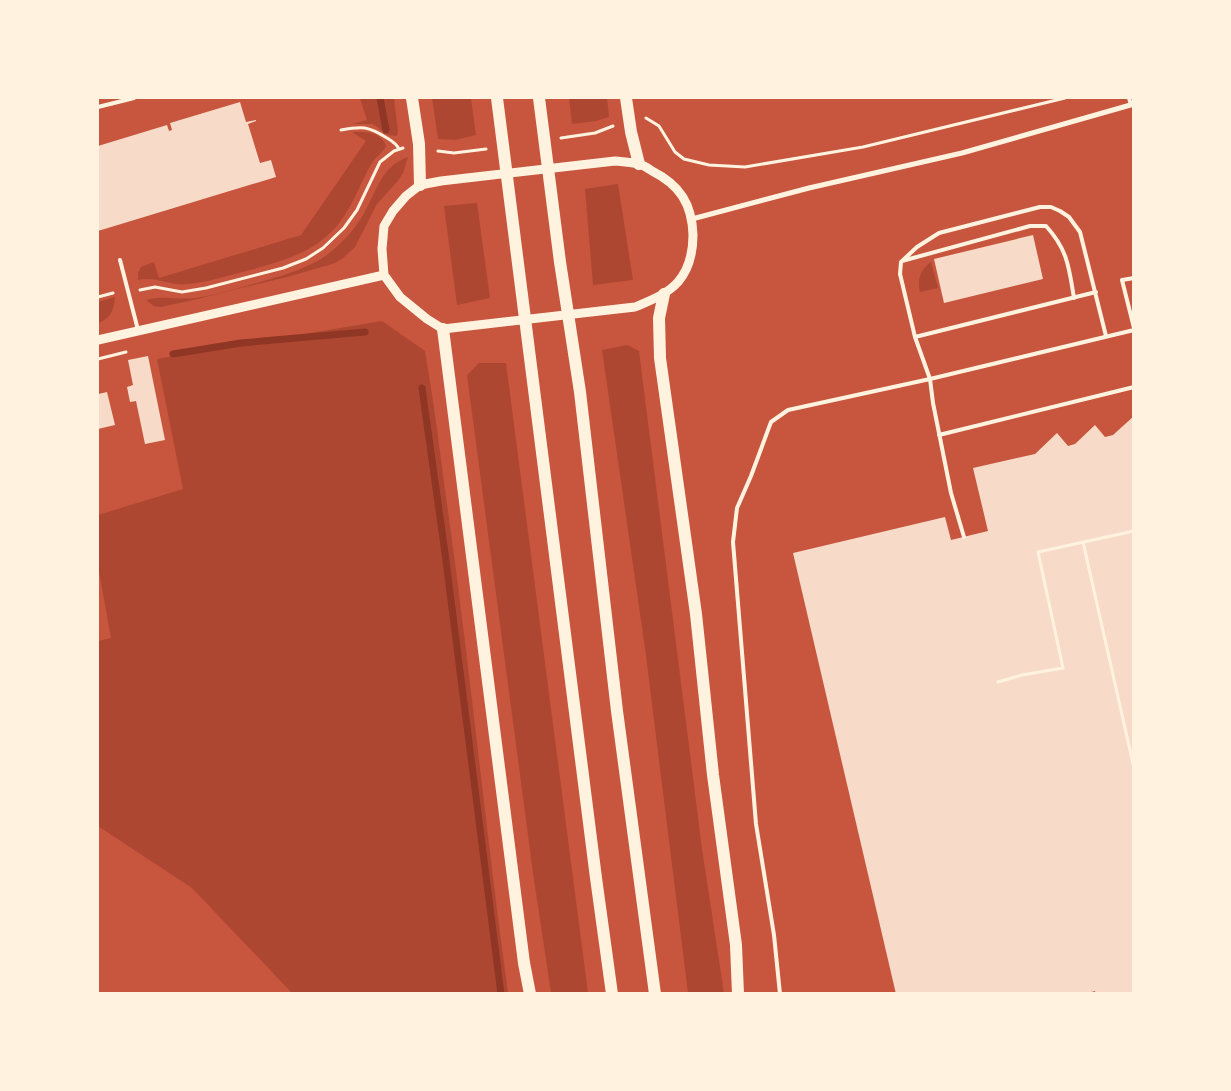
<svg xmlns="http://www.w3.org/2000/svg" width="1231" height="1091" font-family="'Public Sans',sans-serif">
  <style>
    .green { fill: #ae4732 }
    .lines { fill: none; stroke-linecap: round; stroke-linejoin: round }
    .stream { stroke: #8f3625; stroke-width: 7 }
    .building { fill: #f7dbc8 }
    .path { stroke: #fff3e0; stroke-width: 3 }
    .service { stroke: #fff3e0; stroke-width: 4 }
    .minor { stroke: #fff3e0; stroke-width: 5 }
    .tertiary { stroke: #fff3e0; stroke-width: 9 }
    .primary { stroke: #fff3e0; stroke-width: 12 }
  </style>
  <rect width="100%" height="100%" fill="#c8553d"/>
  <path class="green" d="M360,98H394L398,132L397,136L388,135L373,124H353L367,120Z
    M432,98H471L476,135L455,140L438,139Z
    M569,98H607L609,117L596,121L572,124Z
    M352,132C365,132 381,131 386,146C383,153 374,158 370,166C359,187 352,207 337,226C311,256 272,264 235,274C219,278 203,283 187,284C169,286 156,276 138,280V273L141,267L154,262L159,278L301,235L366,141Z
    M408,157L403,173L397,182L377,204L355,247L343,258L335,263L287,277L189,301L160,307L154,306L146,300C162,295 178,300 195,298C211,296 227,291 243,287C270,279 297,273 321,259C338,248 353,232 363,215C376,193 381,166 408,157Z
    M618,184L633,280L593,285L585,189Z
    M477,203L490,298L457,305L444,206Z
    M931,262L938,288L920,292C917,279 920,270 931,262Z
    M115,297C114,310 110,319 98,323V302Z
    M382,321L425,351C433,397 439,444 445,490C469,657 485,826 508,993H292L192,888L98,826V641L111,638L98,566V515L183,489L157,359Z
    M627,345L639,351L702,849L724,993H688L645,648L602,350Z
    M479,363H506L588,993H551L533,873L467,375Z"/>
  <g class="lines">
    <path class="stream" d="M380,98L386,130
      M173,354L241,343L365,332
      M422,388L445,553L501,994"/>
  </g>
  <path class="building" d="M240,102L246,122L256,120V121L248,124L260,163L271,160L276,177L98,231V146L167,125L169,131L172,130L170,123Z
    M1033,235L1043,279L944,303L934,259Z
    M148,356L165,440L145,444L136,401L130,402L127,387L133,385L128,360Z
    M107,392L115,425L98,429V394Z
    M1134,416V994H1096L1095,991L1084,994H896L793,553L945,517L951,540L988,531L973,468L1035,454L1057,433L1068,446L1075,444L1095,425L1105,437L1113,435Z"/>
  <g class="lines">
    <path class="path" d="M646,118L659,126L675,152L684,159L709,165L745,167L863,147L1065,98
      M341,130C362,126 368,126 387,138C392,141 396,143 399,149
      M561,138L595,133L613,126
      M438,151L454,153L486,149
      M140,290L155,287L182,292L206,288L283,268L306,259L323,248L344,228L357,210L380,162L394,151L403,148
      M98,297L113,293
      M98,359L126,352
      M1083,542L1134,768
      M998,682L1022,675L1063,668L1038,552L1134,531"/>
    <path class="service" d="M1129,98L1131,105
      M98,107L134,98
      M120,260L138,330
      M902,261L1030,226H1046C1068,250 1069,268 1074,298
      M1134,278L1122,280L1134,328
      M915,337L1096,292
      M939,435L1134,387
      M964,537L951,493L933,403L930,379L915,337L900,274L901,262L917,247L939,233L1040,207H1051L1060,211L1069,217L1080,232L1106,336
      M780,994L774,935L756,824L733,542L737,508L751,476L771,422L788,410L930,379L1134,330"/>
    <path class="minor" d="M692,219L809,188L962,153L1134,104"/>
    <path class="tertiary" d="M615,161C623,162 631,162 638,164C643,165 648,168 652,171C680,185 692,204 693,235C693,251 689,269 678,282C666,295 651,300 635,307L443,329L427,319L400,297L384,275L382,249L384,226L393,211L406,196L420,185L441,181Z
      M98,340L384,275"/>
    <path class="primary" d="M412,98L419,144L420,185
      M497,98L596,878L612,994
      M539,98L560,262L580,392L617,711L655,994
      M626,98L631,132L639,164
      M664,294L659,318L660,358L696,614L713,775L736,945L738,994
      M443,329L524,963L530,994"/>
  </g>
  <rect width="1231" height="1091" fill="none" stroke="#fff3e0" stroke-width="198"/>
</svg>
